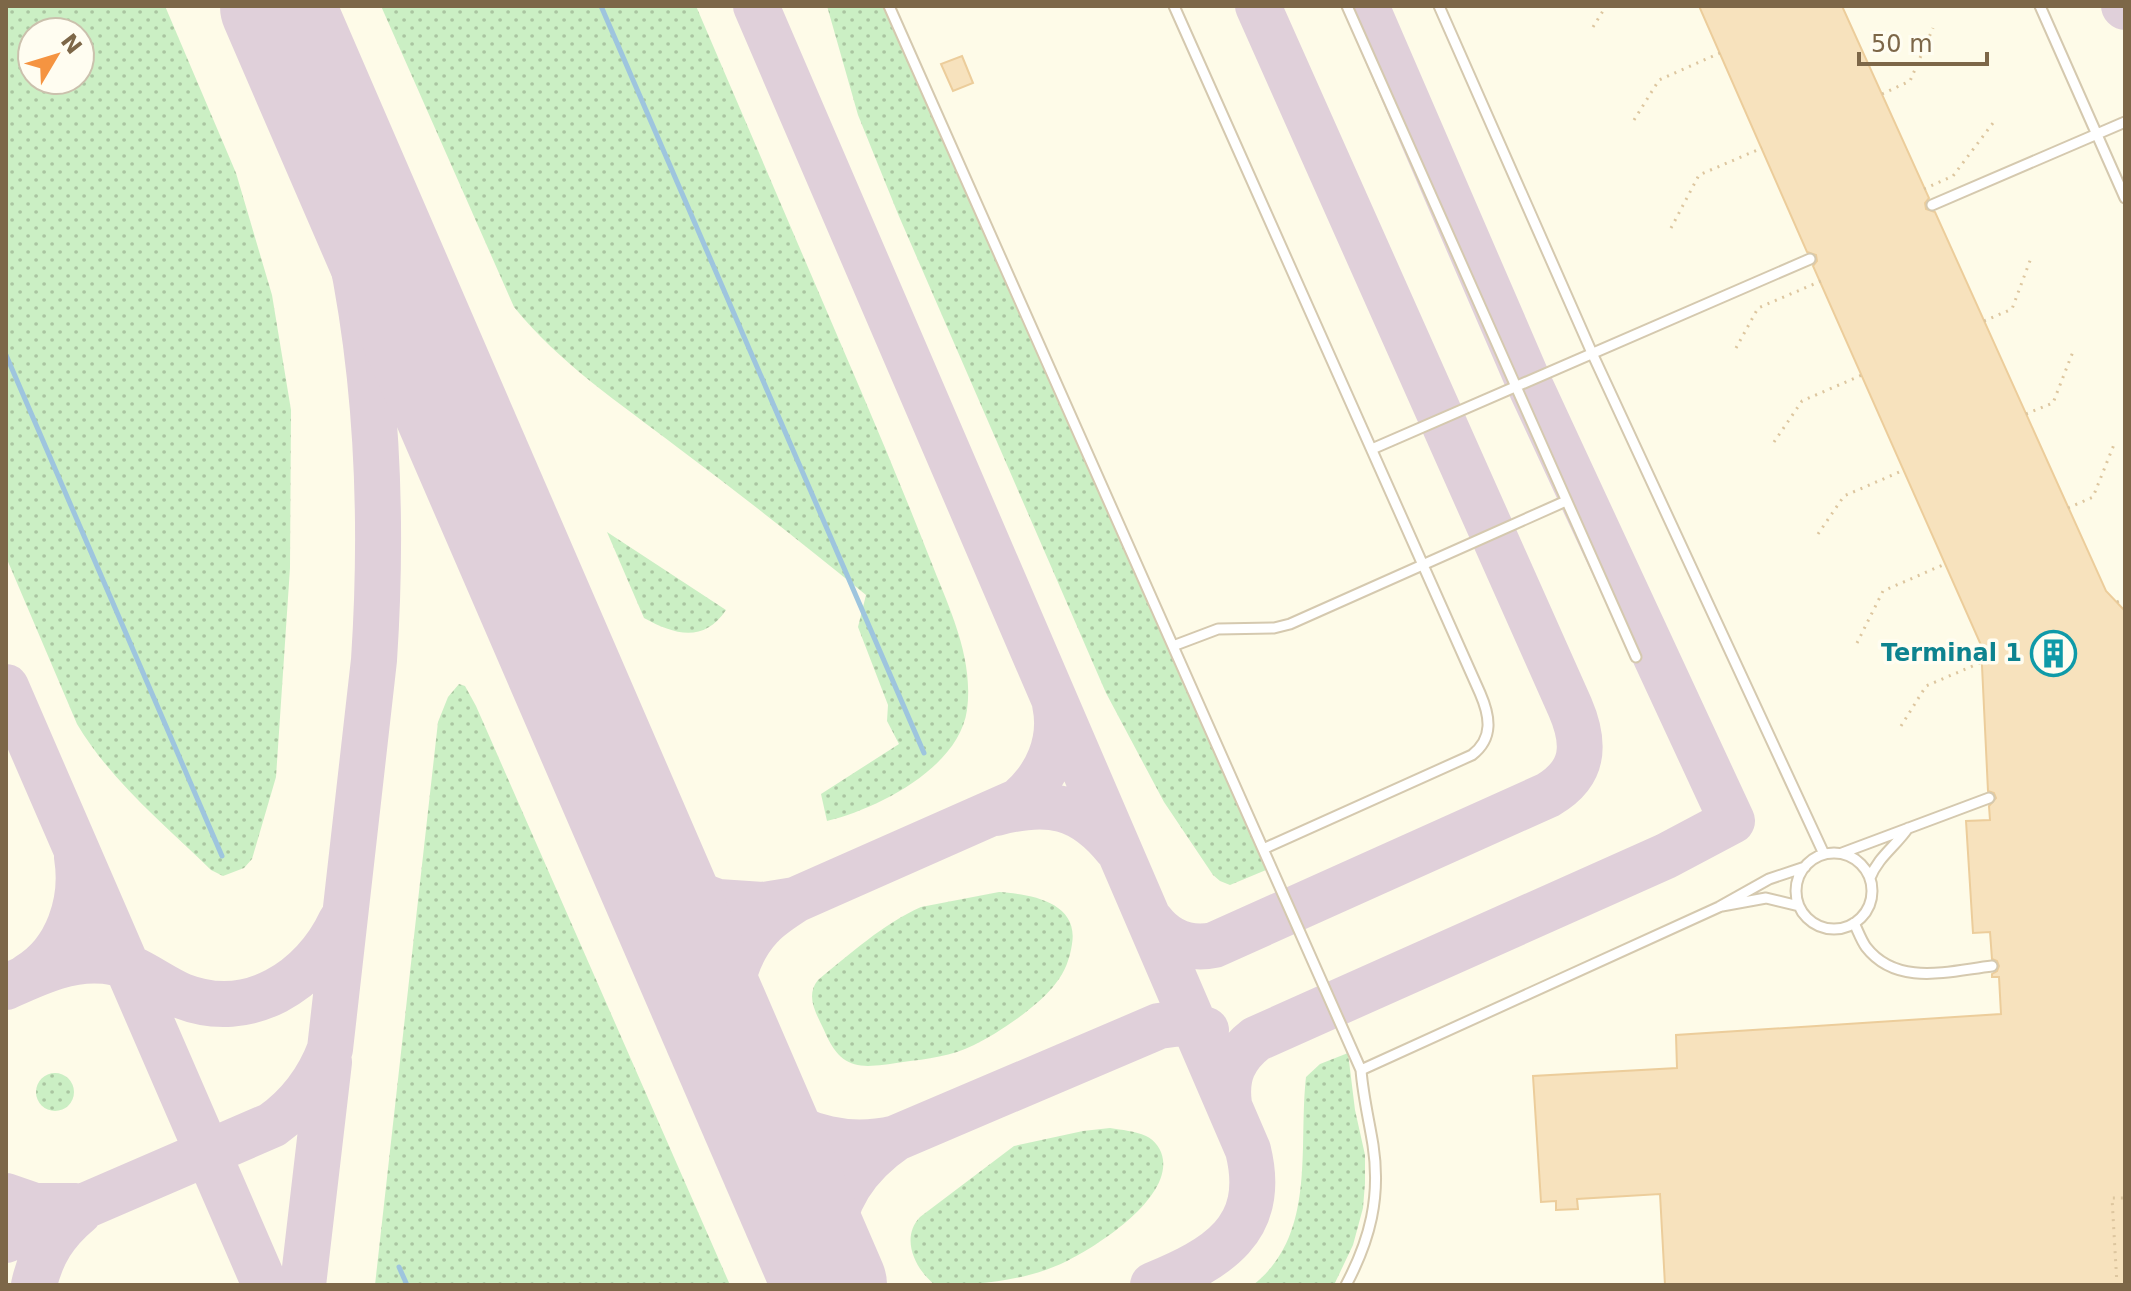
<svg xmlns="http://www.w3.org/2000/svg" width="2131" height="1291" font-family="'DejaVu Sans',sans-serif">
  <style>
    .grass { fill: url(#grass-dots); fill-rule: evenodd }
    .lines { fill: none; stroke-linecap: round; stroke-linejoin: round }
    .stream { stroke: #9ec5de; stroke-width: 5 }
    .taxiway { stroke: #e0d0da; stroke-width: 46 }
    .runway { stroke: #e0d0da; stroke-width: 114 }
    .building { fill: #f7e2bd; stroke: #eccd9b; stroke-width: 2 }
    .lane-casing { stroke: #d5c9af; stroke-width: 13 }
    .path { stroke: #ddc69f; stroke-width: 3; stroke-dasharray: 2 6; stroke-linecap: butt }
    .lane { stroke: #fff; stroke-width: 9 }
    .labels { text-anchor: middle; stroke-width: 7; stroke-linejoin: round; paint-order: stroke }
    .culture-label { font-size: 24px; font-weight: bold; fill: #0d838f; stroke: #fffdf1; text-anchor: end }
  </style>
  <defs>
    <pattern id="grass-dots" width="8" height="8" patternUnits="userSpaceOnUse" patternTransform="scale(2)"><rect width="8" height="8" fill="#cbefc4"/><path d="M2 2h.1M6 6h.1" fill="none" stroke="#aac5a1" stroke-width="1.8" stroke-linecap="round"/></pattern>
  </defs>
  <rect width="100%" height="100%" fill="#fefbe8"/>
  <path class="grass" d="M6,6H165L236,173L272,295L291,410L290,568L276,777L252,859L244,868L223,876L211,870C164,824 111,781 77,724L6,557ZM80,32V80H32V32Z
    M381,6H696C751,134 806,263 861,391C885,447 908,503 930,559C949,608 974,657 967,710C959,768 877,809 827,821L821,794L899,744L887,721L888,705L858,627L866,595C804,544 741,495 677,447C620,403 560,364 514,307Z
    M827,6H883L1266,870L1230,885L1220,881L1213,875L1164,802L1106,693L898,214L858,115Z
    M607,532L726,610C704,643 675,635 644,618Z
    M459,684L465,686L476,706L730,1285H375L438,722L448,697Z
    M999,892C1031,894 1079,902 1072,944C1070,958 1065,972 1056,983C1040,1005 999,1033 974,1045C952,1056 927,1059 903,1062C862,1068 842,1073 824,1030C816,1013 805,996 818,980C850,954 883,924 921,907Z
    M1348,1053L1355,1110L1365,1155V1183L1363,1208L1353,1245L1334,1285H1253C1317,1235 1298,1149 1306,1077L1320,1064Z
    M36 1092a19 19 0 1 1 38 0a19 19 0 1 1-38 0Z
    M1110,1128C1122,1130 1135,1131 1146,1136C1155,1140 1162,1150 1163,1160C1168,1200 1099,1245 1067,1261C1026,1281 980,1285 935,1285C915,1269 900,1238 920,1217L1014,1146L1083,1131Z"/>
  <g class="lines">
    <path class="stream" d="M601,6L924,753
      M6,355L222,856
      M399,1267L407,1285"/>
    <path class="taxiway" d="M756,6L1248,1150C1268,1230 1216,1259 1153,1285
      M2124,6L2125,7
      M6,687L265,1285
      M996,813C1048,799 1082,805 1117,849
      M631,824L663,870L679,883L699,895L718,902L763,905L795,900L1019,801C1047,777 1063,741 1055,704
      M795,900C783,908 770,916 761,926C744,944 734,969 730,993C713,1092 802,1161 896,1138L1159,1026L1181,1023L1206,1030
      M1151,921C1166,941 1189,950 1214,945L1548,795C1585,773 1586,744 1570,707L1258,6
      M28,976C68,952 84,901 77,857
      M6,987C37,973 70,957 105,961C134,964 156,985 182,996C249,1022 313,981 341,921
      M1229,1104C1225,1076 1234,1056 1256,1039L1666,856L1732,821L1528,381L1366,6
      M6,1196L35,1206H76
      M6,1240L272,1125C300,1105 318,1081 330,1049L374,660C384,508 377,354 340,205C324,142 303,80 283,19
      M34,1285C41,1254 55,1232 79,1212
      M303,1285L329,1062
      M833,1285C832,1272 829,1260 830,1247C832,1200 858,1164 896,1138"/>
    <path class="runway" d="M277,6L830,1285"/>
  </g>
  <path class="building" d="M1699,6H1842L1929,198L1925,203L1926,209L1935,212L2106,591L2125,611V1285H1665L1660,1194L1577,1199L1578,1209L1556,1210V1201L1541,1202L1533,1076L1677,1068L1676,1035L2001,1014L1999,977H1992V974L1997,971L1999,966L1997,961L1992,959L1990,932L1973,933L1966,821L1990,820L1989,806L1996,798L1994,793L1988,791L1981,645L1813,266L1817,261L1816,255L1807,252Z
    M962,56L973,83L953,91L941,64Z"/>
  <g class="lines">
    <defs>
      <path id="lane" d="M889,6L1361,1070C1363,1096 1369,1120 1373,1145C1381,1197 1370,1240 1346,1285
        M1174,6L1480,693C1490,716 1494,738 1472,755L1263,849
        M1347,6L1636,657
        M1439,6L1592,353L1824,854
        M2040,6L2125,198
        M1932,205L2125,122
        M1372,449L1810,259
        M1173,646L1218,629L1274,628L1290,624L1566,501
        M1796 891a38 38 0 1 1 76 0a38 38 0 1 1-76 0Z
        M1842,853L1989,798
        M1870,878C1878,857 1896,846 1908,828
        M1722,906L1766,898L1799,906
        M1854,923C1858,931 1861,940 1866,947C1897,987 1949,971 1992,966
        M1361,1070L1719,907L1769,879L1805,867"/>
    </defs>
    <use href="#lane" class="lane-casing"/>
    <path class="path" d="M1593,27L1606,6
      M1882,94L1910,81L1933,28
      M1634,120L1659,80L1720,53
      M1924,189L1953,176L1996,119
      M1671,228L1699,175L1762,148
      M1984,321L2012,309L2031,258
      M1736,348L1758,308L1821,281
      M2026,414L2053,403L2074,349
      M1774,442L1802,401L1862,375
      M2068,508L2093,497L2115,442
      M1818,534L1844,496L1904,470
      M2117,602L2125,598
      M1857,643L1883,591L1945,564
      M1901,726L1926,686L1982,662
      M2117,1285L2112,1198H2125"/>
    <use href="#lane" class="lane"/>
  </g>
  <defs>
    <symbol id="building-ring" viewBox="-11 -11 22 22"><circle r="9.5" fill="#fffdf1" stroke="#0f9aa8" stroke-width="1.5"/><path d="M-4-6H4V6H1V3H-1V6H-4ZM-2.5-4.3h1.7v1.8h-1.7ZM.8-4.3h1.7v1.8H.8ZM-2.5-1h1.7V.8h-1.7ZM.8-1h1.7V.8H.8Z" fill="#0f9aa8"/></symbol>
  </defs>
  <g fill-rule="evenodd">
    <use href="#building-ring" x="2028" y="628" width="51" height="51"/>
  </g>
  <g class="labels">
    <g class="culture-label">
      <text x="2022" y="661">Terminal 1</text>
    </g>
  </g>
  <rect width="2131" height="1291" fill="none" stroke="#7d6748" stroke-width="16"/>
  <g transform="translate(56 56) rotate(52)"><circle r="38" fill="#fffdf1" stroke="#cbc1ad" stroke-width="2"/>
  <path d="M0-6L14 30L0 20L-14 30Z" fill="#f59441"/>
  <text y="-12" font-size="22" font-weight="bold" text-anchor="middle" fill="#7d6748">N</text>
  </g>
  <path d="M1859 52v12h128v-12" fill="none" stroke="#7d6748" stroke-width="4"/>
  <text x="1871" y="52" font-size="24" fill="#7d6748" stroke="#fffdf1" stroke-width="6" paint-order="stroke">50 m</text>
</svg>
